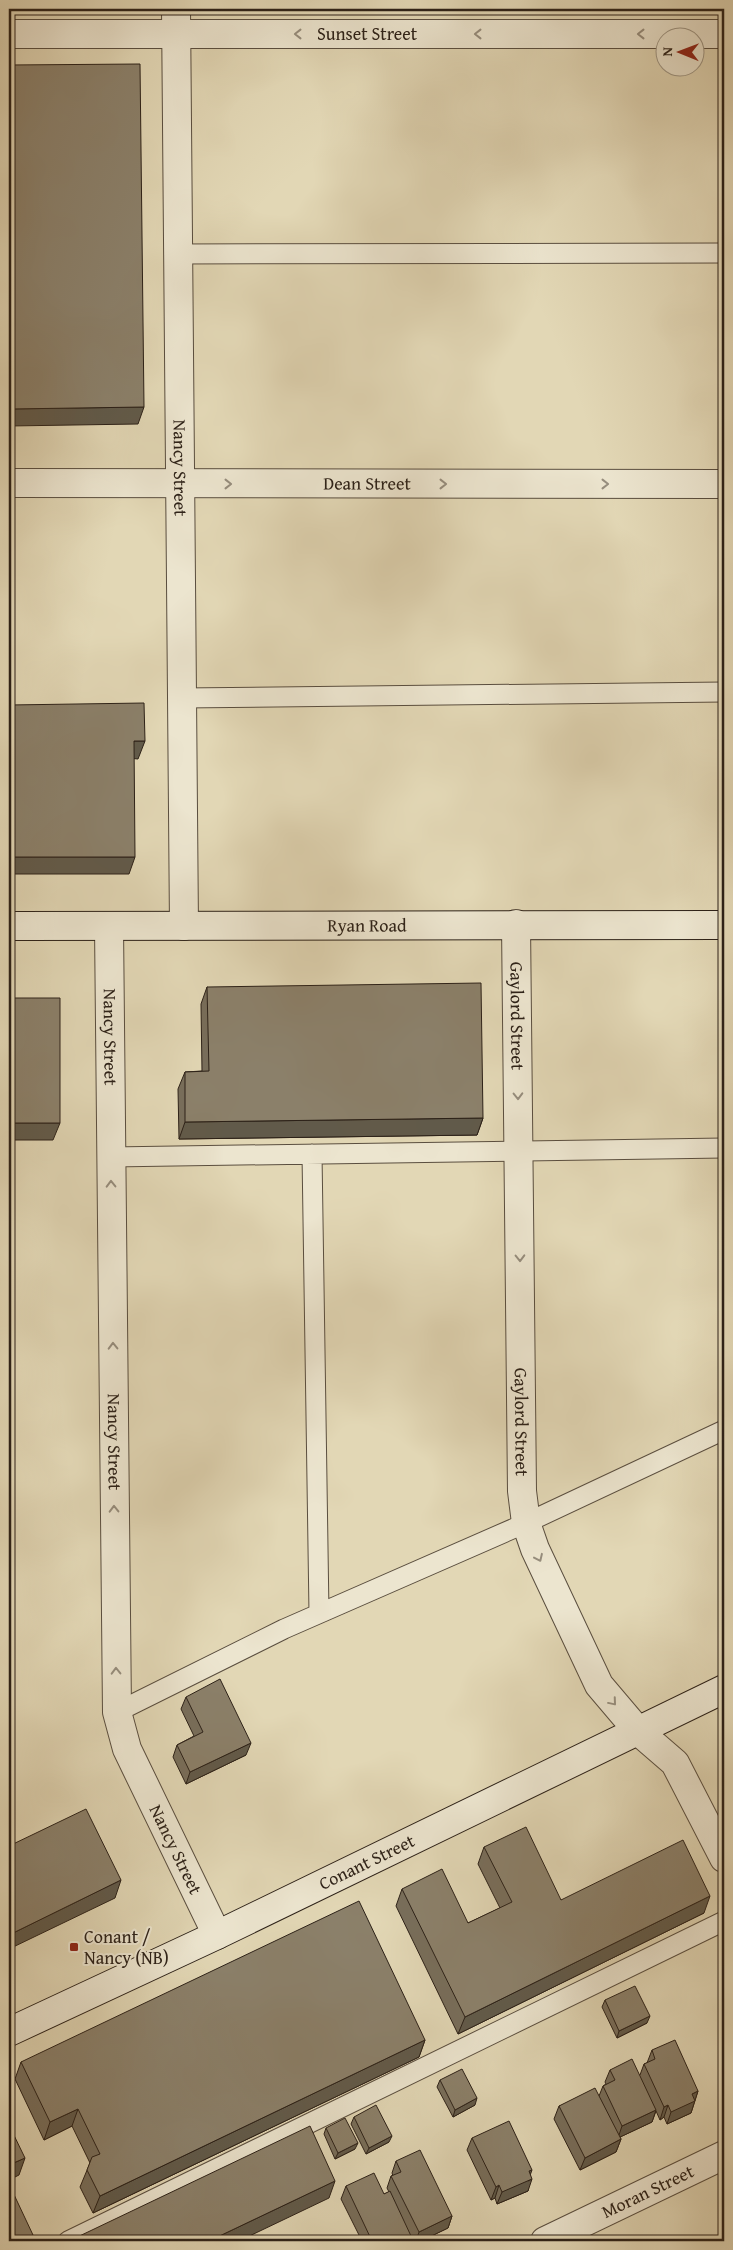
<svg xmlns="http://www.w3.org/2000/svg" width="733" height="2250" font-family="'Gentium Book Plus',serif">
  <style>
    .lines { fill: none; stroke-linecap: round; stroke-linejoin: round }
    .lane-casing { stroke: #5a4e3f; stroke-width: 21 }
    .street-casing { stroke: #5a4e3f; stroke-width: 30 }
    .secondary-casing { stroke: #2c2118; stroke-width: 30 }
    .lane { stroke: #ece5cf; stroke-width: 19 }
    .street { stroke: #ece5cf; stroke-width: 28 }
    .secondary { stroke: #ece5cf; stroke-width: 28 }
    .wall { fill: #786e5b; stroke: #2c2118 }
    .shaded-wall { fill: #615a4a; stroke: #2c2118 }
    .building { fill: #8b806a; stroke: #2c2118 }
    .oneway { stroke: #968d7d }
    .poi-dot { fill: #8f2418; stroke: #ece5cf; stroke-width: 2 }
    .labels { text-anchor: middle; stroke-width: 4; stroke-linejoin: round; paint-order: stroke }
    .street-label { font-size: 18px; fill: #2c2118; stroke: #ece5cf }
    .poi-label { font-size: 18px; fill: #2c2118; stroke: #ece5cf; text-anchor: start }
  </style>
  <rect width="100%" height="100%" fill="#e2d7b5"/>
  <filter id="stains"><feTurbulence type="fractalNoise" baseFrequency=".004" numOctaves="4"/><feColorMatrix values="0 0 0 0 .2 0 0 0 0 .09 0 0 0 0 .02 0 0 0 .5 -.17"/></filter>
  <radialGradient id="worn" r=".72"><stop offset=".6" stop-color="#630" stop-opacity="0"/><stop offset="1" stop-color="#630" stop-opacity=".3"/></radialGradient>
  <g class="lines">
    <defs>
      <path id="lane" d="M177,254L724,253
        M181,698L724,692
        M312,1154L319,1613
        M111,1157L724,1148
        M117,1712L284,1629L526,1523L724,1430
        M68,2241L724,1921"/>
      <g id="street">
        <path id="s1" d="M176,9L184,926"/>
        <path id="s2" d="M9,34H724"/>
        <path id="s3" d="M9,483L724,484"/>
        <path id="s4" d="M516,924L522,1491L526,1523L535,1549L599,1685L638,1731L675,1763L724,1858"/>
        <path id="s5" d="M109,926L117,1712L127,1749L217,1935"/>
        <path id="s6" d="M545,2241L724,2155"/>
      </g>
      <g id="secondary">
        <path id="s7" d="M9,926L724,925"/>
        <path id="s8" d="M9,2032L217,1935L724,1689"/>
      </g>
    </defs>
    <use href="#lane" class="lane-casing"/>
    <use href="#street" class="street-casing"/>
    <use href="#secondary" class="secondary-casing"/>
    <use href="#lane" class="lane"/>
    <use href="#street" class="street"/>
    <use href="#secondary" class="secondary"/>
  </g>
  <path class="wall" d="M207,987L483,1118L477,1135L179,1139L178,1089L185,1072L202,1071L201,1004Z
    M186,1697L246,1755L186,1784L173,1757L177,1745L194,1736L181,1709Z
    M484,1847L561,1900L704,1913L458,2034L396,1906L402,1889L468,1923L500,1908L478,1864Z
    M605,2000L647,2023L617,2038L602,2007Z
    M425,2040L419,2057L93,2213L80,2187L90,2163L72,2126L44,2140L15,2079L21,2062Z
    M652,2050L698,2091L691,2113L667,2124L664,2117L660,2120L656,2111L652,2122L620,2137L621,2139L616,2152L580,2170L554,2119L559,2106L599,2096L603,2086L606,2084L605,2082L610,2070L640,2075L644,2064L647,2063Z
    M440,2080L475,2105L453,2117L437,2087Z
    M354,2117L389,2142L366,2154L351,2124Z
    M326,2128L355,2149L335,2159L324,2134Z
    M472,2138L530,2175L528,2191L497,2204L495,2198L491,2200L467,2150Z
    M396,2161L452,2216L448,2228L421,2241H413L411,2237L409,2241H362L341,2199L346,2186L384,2194L389,2192L387,2188L391,2176H393L392,2173Z"/>
  <path class="shaded-wall" d="M144,407L138,424L9,426V409Z
    M134,741H145L138,759L128,758Z
    M9,857H135L129,874H9Z
    M483,1118L477,1135L179,1139L185,1122Z
    M9,1123H60L53,1140H9Z
    M251,1743L246,1755L186,1784L190,1772Z
    M121,1880L115,1898L9,1949V1935Z
    M710,1896L704,1913L458,2034L465,2017Z
    M650,2016L647,2023L617,2038L619,2031Z
    M425,2040L419,2057L93,2213L100,2196Z
    M698,2091L691,2113L667,2124L671,2112L692,2094Z
    M477,2098L475,2105L453,2117L455,2110Z
    M668,2105L664,2117L660,2120L664,2107Z
    M78,2109L72,2126L44,2140L50,2122Z
    M656,2110L652,2122L618,2138L622,2126Z
    M392,2136L389,2142L366,2154L369,2148Z
    M621,2139L616,2152L580,2170L585,2158Z
    M358,2143L355,2149L335,2159L338,2153Z
    M25,2158L19,2175L9,2180V2165Z
    M532,2170L528,2181L532,2179L528,2191L497,2204L502,2192L529,2171Z
    M335,2181L329,2198L239,2241H209Z
    M499,2185L495,2198L491,2200L496,2187Z
    M452,2216L448,2228L421,2241H416L419,2232Z
    M33,2235L31,2241H19Z
    M411,2236L409,2241H400Z"/>
  <path class="building" d="M140,64L144,407L9,409V65Z
    M144,703L145,741H134L135,857H9V705Z
    M481,983L483,1118L185,1122V1072L209,1071L207,987Z
    M9,998H60V1123H9Z
    M220,1679L251,1743L190,1772L177,1745L203,1732L186,1697Z
    M86,1809L121,1880L9,1935V1846Z
    M526,1827L561,1900L683,1840L710,1896L465,2017L402,1889L442,1869L468,1923L512,1902L484,1847Z
    M359,1901L425,2040L100,2196L87,2170L92,2157L100,2154L78,2109L50,2122L21,2062Z
    M635,1986L650,2016L619,2031L605,2000Z
    M675,2040L698,2091L692,2094L695,2101L671,2112L668,2105L664,2107L644,2064L655,2059L652,2050Z
    M632,2059L656,2110L622,2126L603,2086L615,2080L610,2070Z
    M462,2069L477,2098L455,2110L440,2080Z
    M595,2088L621,2139L585,2158L559,2106Z
    M376,2105L392,2136L369,2148L354,2117Z
    M345,2118L358,2143L338,2153L326,2128Z
    M509,2121L532,2170L529,2171L532,2179L502,2192L499,2185L496,2187L472,2138Z
    M9,2125L25,2158L9,2165Z
    M310,2126L335,2181L209,2241H69Z
    M420,2150L452,2216L419,2232L391,2176L401,2172L396,2161Z
    M374,2173L384,2194L390,2191L411,2236L400,2241H372L346,2186Z
    M9,2184L33,2235L19,2241H9Z"/>
  <defs><path id="oneway-chevron" d="M-2-3.5L2.5 0L-2 3.5" fill="none" stroke-width="1.6" stroke-linecap="round" stroke-linejoin="round" transform="scale(1.25)"/></defs>
  <g class="oneway">
    <use href="#oneway-chevron" transform="translate(298 34) rotate(180)"/>
    <use href="#oneway-chevron" transform="translate(478 34) rotate(180)"/>
    <use href="#oneway-chevron" transform="translate(641 34) rotate(180)"/>
    <use href="#oneway-chevron" transform="translate(228 484)"/>
    <use href="#oneway-chevron" transform="translate(443 484)"/>
    <use href="#oneway-chevron" transform="translate(605 484)"/>
    <use href="#oneway-chevron" transform="translate(518 1096) rotate(89)"/>
    <use href="#oneway-chevron" transform="translate(111 1184) rotate(-91)"/>
    <use href="#oneway-chevron" transform="translate(520 1258) rotate(89)"/>
    <use href="#oneway-chevron" transform="translate(113 1346) rotate(-91)"/>
    <use href="#oneway-chevron" transform="translate(114 1509) rotate(-91)"/>
    <use href="#oneway-chevron" transform="translate(539 1558) rotate(65)"/>
    <use href="#oneway-chevron" transform="translate(116 1671) rotate(-91)"/>
    <use href="#oneway-chevron" transform="translate(613 1702) rotate(50)"/>
  </g>
  <rect class="poi-dot" x="69" y="1942" width="10" height="10" rx="2.5"/>
  <g class="labels">
    <g class="street-label">
      <text dy="6" stroke="none"><textPath href="#s2" startOffset="358">Sunset Street</textPath></text>
      <text dy="6" stroke="none"><textPath href="#s1" startOffset="459">Nancy Street</textPath></text>
      <text dy="6" stroke="none"><textPath href="#s3" startOffset="358">Dean Street</textPath></text>
      <text dy="6" stroke="none"><textPath href="#s7" startOffset="358">Ryan Road</textPath></text>
      <text dy="6" stroke="none"><textPath href="#s4" startOffset="92">Gaylord Street</textPath></text>
      <text dy="6" stroke="none"><textPath href="#s5" startOffset="111">Nancy Street</textPath></text>
      <text dy="6" stroke="none"><textPath href="#s4" startOffset="498">Gaylord Street</textPath></text>
      <text dy="6" stroke="none"><textPath href="#s5" startOffset="516">Nancy Street</textPath></text>
      <text dy="6" stroke="none"><textPath href="#s5" startOffset="936">Nancy Street</textPath></text>
      <text dy="6" stroke="none"><textPath href="#s8" startOffset="396">Conant Street</textPath></text>
      <text dy="6" stroke="none"><textPath href="#s6" startOffset="114">Moran Street</textPath></text>
    </g>
    <g class="poi-label">
      <text x="84" y="1943">Conant /<tspan x="84" dy="21">Nancy (NB)</tspan></text>
    </g>
  </g>
  <rect width="733" height="2250" fill="none" stroke="#e2d7b5" stroke-width="30"/>
  <rect x="10" y="10" width="713" height="2230" fill="none" stroke="#2c2118" stroke-width="2.5"/>
  <rect x="15" y="15" width="703" height="2220" fill="none" stroke="#2c2118"/>
  <g transform="translate(680 52) rotate(271)"><circle r="24" fill="#ece5cf" stroke="#9f9786"/>
  <path d="M0-4L9 19L0 12L-9 19Z" fill="#8f2418"/>
  <text y="-8" font-size="14" font-weight="bold" text-anchor="middle" fill="#2c2118">N</text>
  </g>
  <rect width="100%" height="100%" filter="url(#stains)"/>
  <rect width="100%" height="100%" fill="url(#worn)"/>
</svg>
